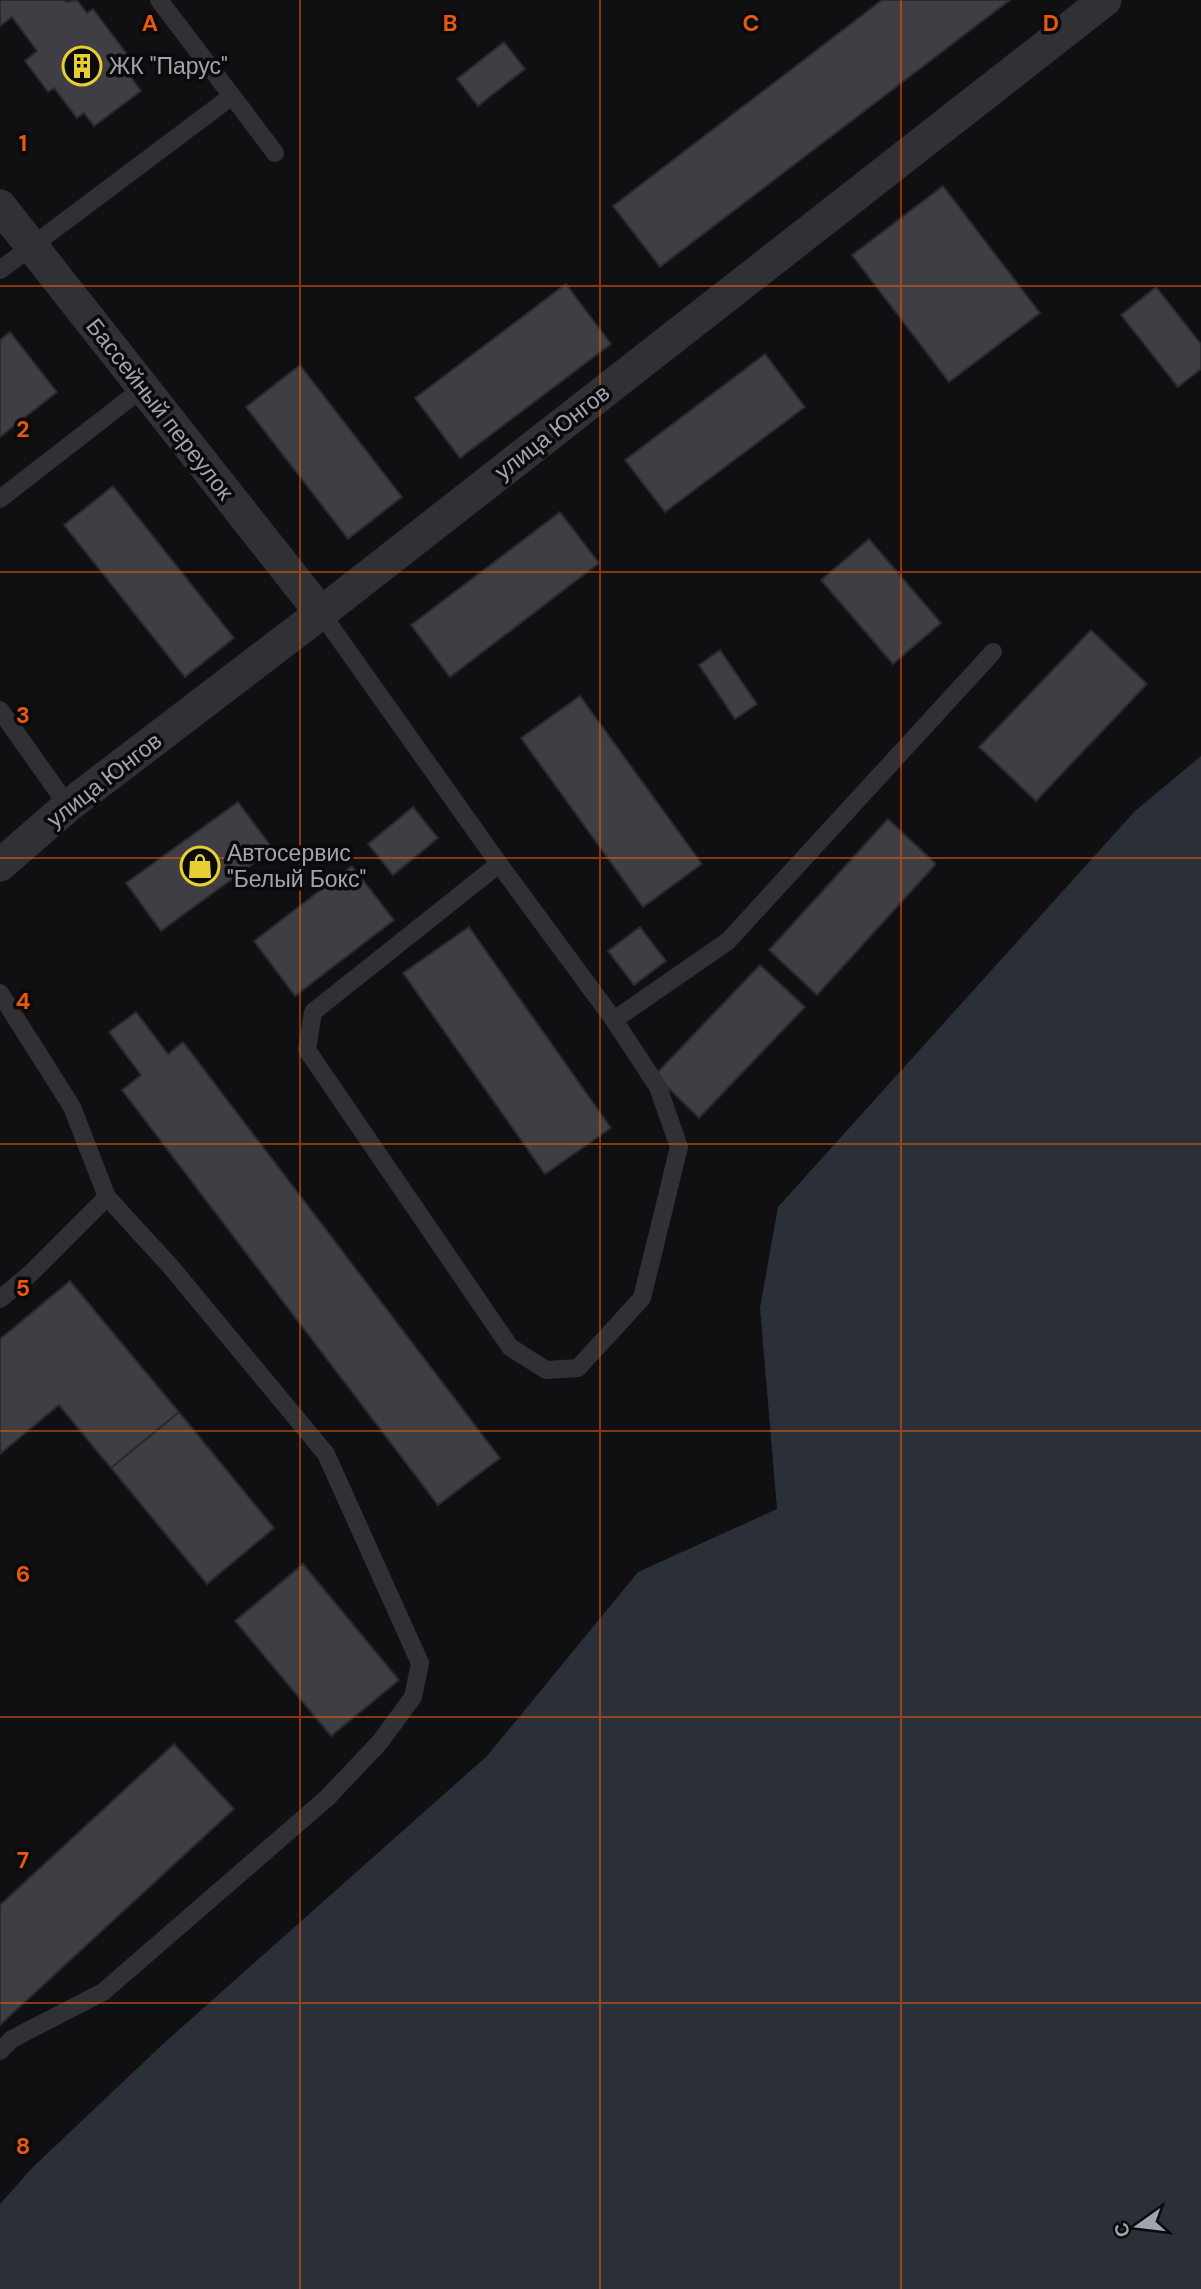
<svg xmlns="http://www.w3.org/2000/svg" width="1201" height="2289" font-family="'DM Sans',sans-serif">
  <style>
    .water { fill: #2b2f37 }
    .building { fill: #3f3e44; stroke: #2a292c; stroke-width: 2 }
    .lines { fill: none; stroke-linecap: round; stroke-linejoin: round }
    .service { stroke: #313135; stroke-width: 18 }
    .minor { stroke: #313135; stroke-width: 33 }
    .grid { fill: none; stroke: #e8590c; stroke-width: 2; stroke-opacity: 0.55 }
    .labels { text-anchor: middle; stroke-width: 7; stroke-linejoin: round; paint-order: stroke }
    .poi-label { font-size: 23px; fill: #a1a3b1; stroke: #0b0a0b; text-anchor: start }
    .street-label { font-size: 23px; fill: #a1a3b1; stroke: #0b0a0b }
    .grid-label { font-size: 23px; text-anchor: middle; font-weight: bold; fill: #e8590c; stroke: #0b0a0b; stroke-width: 7; stroke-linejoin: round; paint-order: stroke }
  </style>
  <rect width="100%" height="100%" fill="#100f11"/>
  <path class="water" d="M1201,756V2289H0V2204L33,2167L163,2044L487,1756L638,1572L777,1509L760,1308L778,1207L1135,811Z"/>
  <path class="building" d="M0,0H64L66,2L77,0L87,13L93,9L139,70L131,77L141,91L94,126L84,113L77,118L54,88L48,92L25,61L37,51L12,17L0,26Z
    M882,0H1010L660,267L613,206Z
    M504,42L525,69L478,106L457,79Z
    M943,186L1040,313L949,382L852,255Z
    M566,284L611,344L460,458L415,398Z
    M1156,287L1201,344V369L1178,387L1121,315Z
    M10,332L57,392L0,437V340Z
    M765,354L805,407L665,512L625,460Z
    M300,365L402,497L348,539L246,407Z
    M113,486L234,638L185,677L64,525Z
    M560,512L599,563L450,677L411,625Z
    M869,539L941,623L893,664L821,580Z
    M1091,630L1147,684L1036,801L979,747Z
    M720,650L757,704L735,719L699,665Z
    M580,696L702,864L643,907L521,738Z
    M238,802L273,849L161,931L126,883Z
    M413,807L438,838L393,875L368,844Z
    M888,819L936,864L817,995L769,950Z
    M352,866L394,920L295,996L254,941Z
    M469,927L611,1128L545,1174L403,973Z
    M640,927L666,961L634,985L608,951Z
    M760,965L805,1007L699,1118L655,1075Z
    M136,1012L168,1054L183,1042L500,1458L438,1505L122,1090L141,1075L109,1032Z
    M70,1281L179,1412L111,1468L59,1405L0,1454V1339Z
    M179,1412L274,1528L207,1584L111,1468Z
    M303,1564L399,1680L331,1736L235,1621Z
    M174,1744L234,1809L0,2025V1905Z"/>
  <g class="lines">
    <path class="service" d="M232,96L275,153
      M0,270L232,96L159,0
      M0,499L143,388
      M321,613L499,864L614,1020L728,941L993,652
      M0,710L68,806
      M499,864L313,1012L307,1050L510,1347L546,1370L578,1368L642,1298L679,1147L658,1087L614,1020
      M0,993L72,1107L107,1197L171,1267L326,1454L420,1663L413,1697L380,1742L327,1798L103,1992L12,2039L0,2051
      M0,1299L30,1274L107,1197"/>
    <path class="minor" d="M0,206L321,613
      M0,865L68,806L321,613L1105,0"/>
  </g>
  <path class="grid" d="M300,0V2289M600,0V2289M901,0V2289M0,286H1201M0,572H1201M0,858H1201M0,1144H1201M0,1431H1201M0,1717H1201M0,2003H1201"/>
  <defs>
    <symbol id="building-ring" viewBox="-11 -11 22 22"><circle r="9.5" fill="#0b0a0b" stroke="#e7cf31" stroke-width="1.5"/><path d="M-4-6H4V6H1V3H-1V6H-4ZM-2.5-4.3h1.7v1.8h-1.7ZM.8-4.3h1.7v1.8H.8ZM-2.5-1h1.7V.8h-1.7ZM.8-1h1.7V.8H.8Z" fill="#e7cf31"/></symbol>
    <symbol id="shop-ring" viewBox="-11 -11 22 22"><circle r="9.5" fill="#0b0a0b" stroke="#e7cf31" stroke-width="1.5"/><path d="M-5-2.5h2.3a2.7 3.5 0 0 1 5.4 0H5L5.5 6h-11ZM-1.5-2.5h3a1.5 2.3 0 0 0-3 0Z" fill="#e7cf31"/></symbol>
  </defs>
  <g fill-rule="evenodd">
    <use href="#building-ring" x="60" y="44" width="44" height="44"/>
    <use href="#shop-ring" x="178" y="844" width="44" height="44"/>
  </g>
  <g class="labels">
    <g class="poi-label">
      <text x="109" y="74">ЖК "Парус"</text>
      <text x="227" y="861">Автосервис<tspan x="227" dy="26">"Белый Бокс"</tspan></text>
    </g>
    <g class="street-label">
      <text transform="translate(160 409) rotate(52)" y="8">Бассейный переулок</text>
      <text transform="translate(552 432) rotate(-38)" y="8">улица Юнгов</text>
      <text transform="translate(104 780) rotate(-38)" y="8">улица Юнгов</text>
    </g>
  </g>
  <g class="grid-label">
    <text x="150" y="31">A</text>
    <text x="450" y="31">B</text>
    <text x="751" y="31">C</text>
    <text x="1051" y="31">D</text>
    <text x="23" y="151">1</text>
    <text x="23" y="437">2</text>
    <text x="23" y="723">3</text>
    <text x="23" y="1009">4</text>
    <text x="23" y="1296">5</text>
    <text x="23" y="1582">6</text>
    <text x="23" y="1868">7</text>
    <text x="23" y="2154">8</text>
  </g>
  <g transform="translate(1138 2226) rotate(256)" stroke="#0b0a0b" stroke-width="5" paint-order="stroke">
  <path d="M0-5L12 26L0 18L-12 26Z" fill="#a1a3b1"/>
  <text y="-10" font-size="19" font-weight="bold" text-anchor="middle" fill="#a1a3b1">С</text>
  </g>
</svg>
